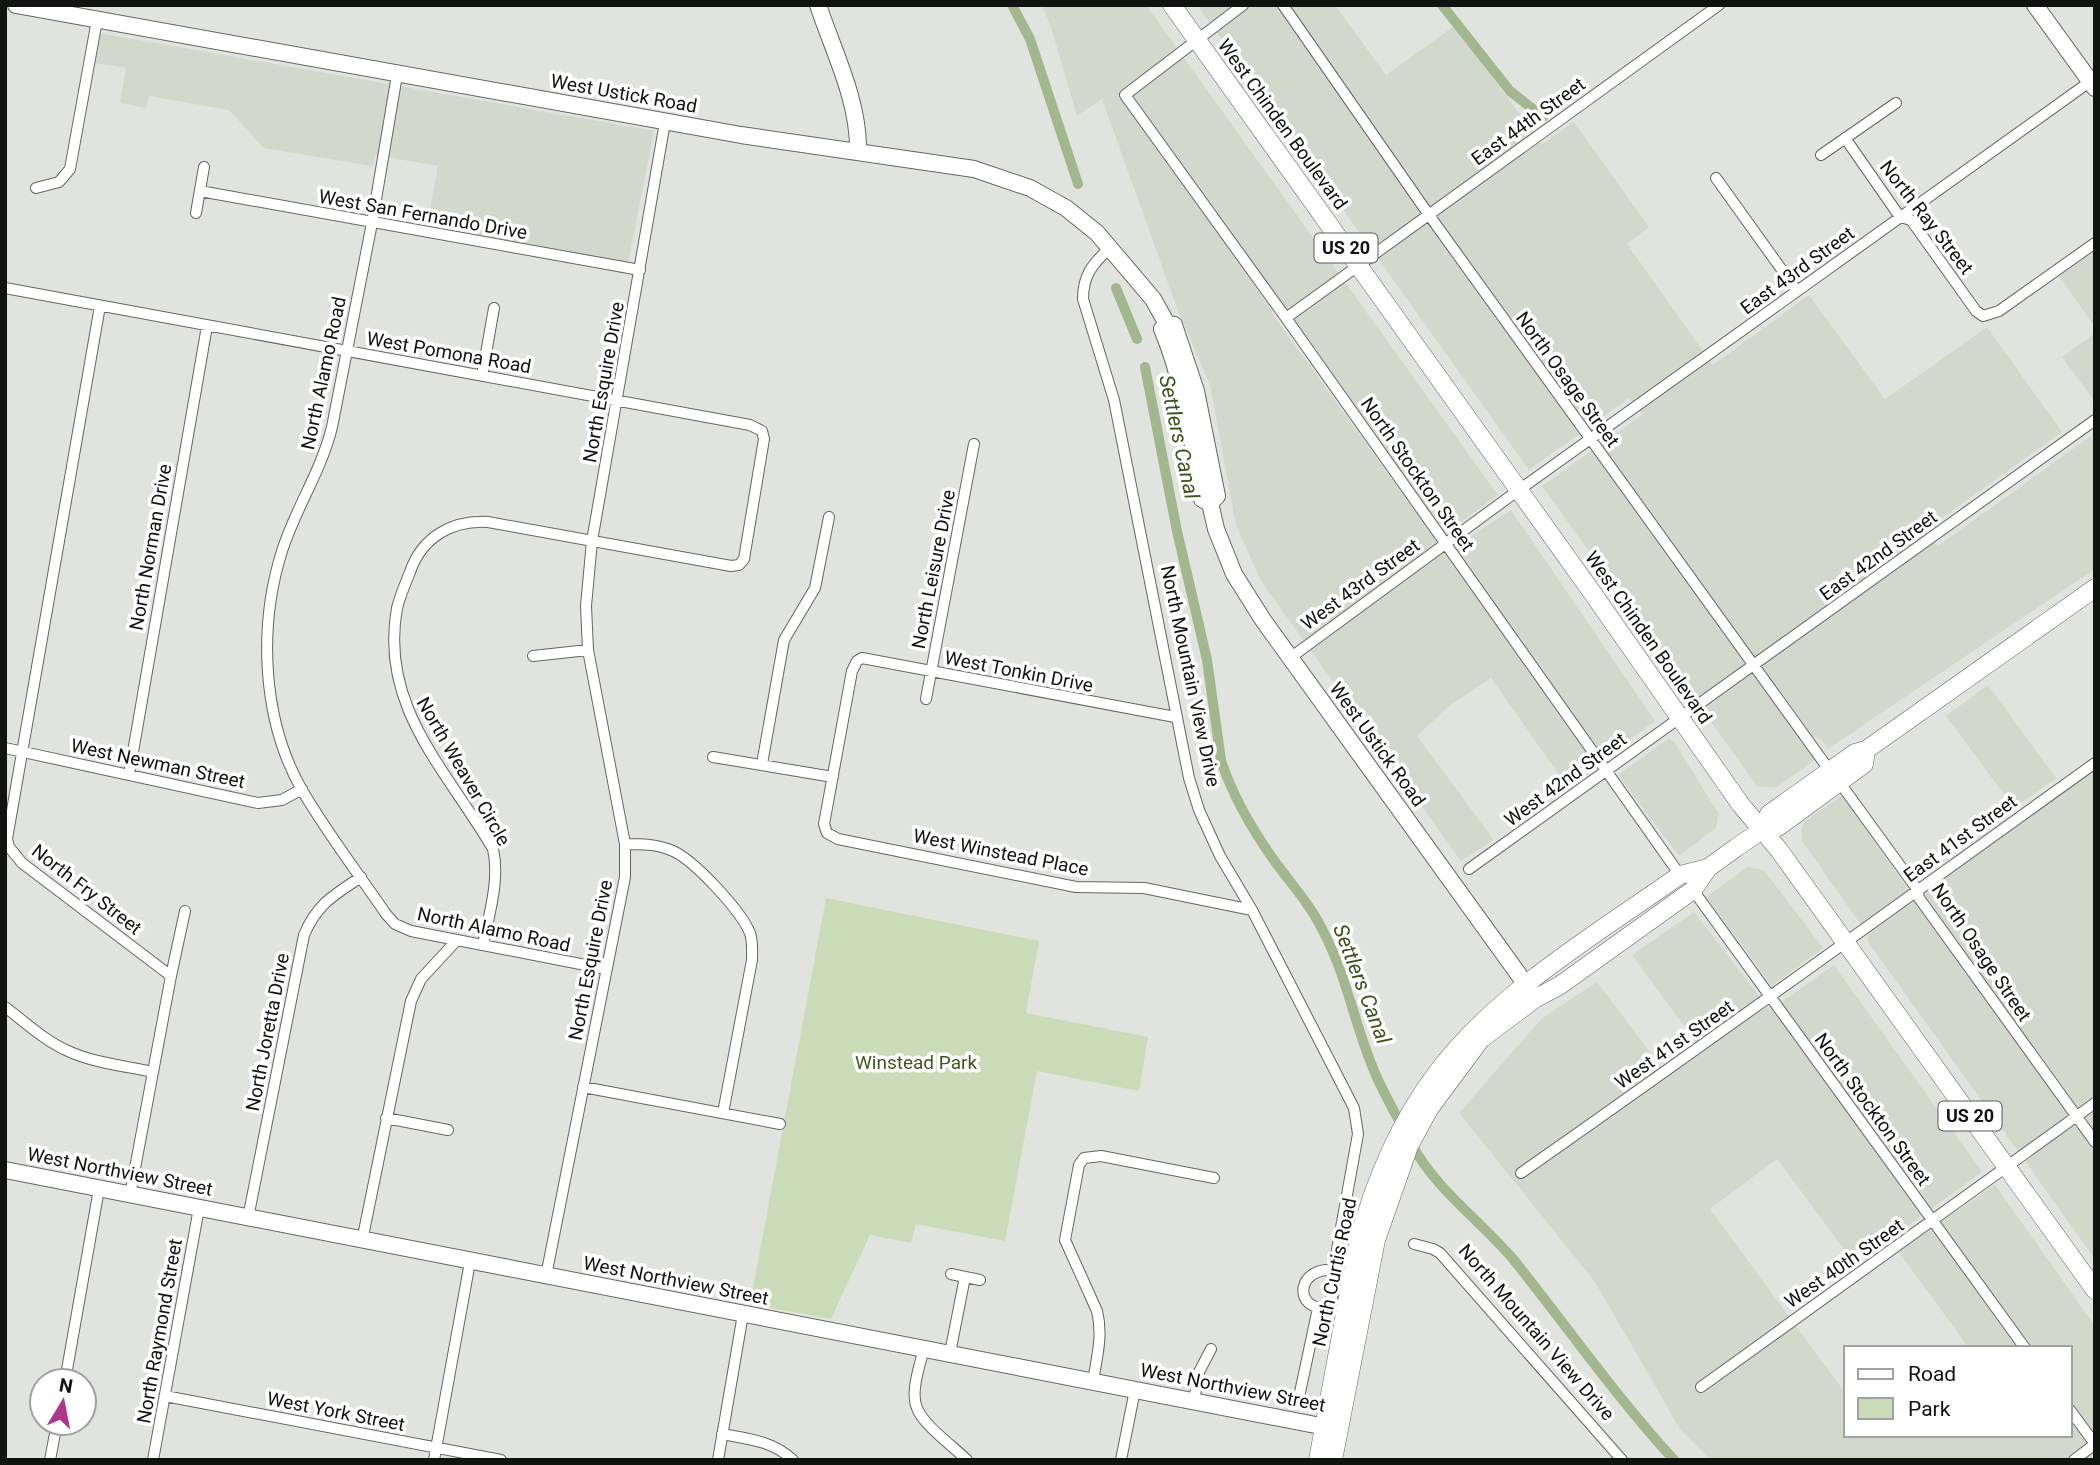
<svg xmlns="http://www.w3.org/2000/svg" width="2100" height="1465" font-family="Roboto,sans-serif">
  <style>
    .built { fill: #d2d9cc }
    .green { fill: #c9dcb7 }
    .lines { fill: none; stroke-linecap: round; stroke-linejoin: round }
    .canal { stroke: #a3b78f; stroke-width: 10 }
    .street-casing { stroke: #636661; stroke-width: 12 }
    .secondary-casing { stroke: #636661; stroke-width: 18 }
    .primary-casing { stroke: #636661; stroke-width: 19 }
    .street { stroke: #fff; stroke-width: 10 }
    .secondary { stroke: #fff; stroke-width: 16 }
    .primary { stroke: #fff; stroke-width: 18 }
    .labels { text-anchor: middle; stroke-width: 7; stroke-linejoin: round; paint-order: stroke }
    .shield { fill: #fff; stroke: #585a58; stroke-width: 2 }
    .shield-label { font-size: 18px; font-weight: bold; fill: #111311 }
    .street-label { font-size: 19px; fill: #111311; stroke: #fff }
    .park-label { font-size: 19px; fill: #3f581e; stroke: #fff }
    .water-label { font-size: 21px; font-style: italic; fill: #3a5319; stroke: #fff }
  </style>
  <rect width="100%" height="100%" fill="#e1e4de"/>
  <path class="built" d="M1041,5H1146L1498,495L1446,533L1280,306L1271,312L1445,553L1511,510L1655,721L1567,786L1491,678L1449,706L1417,736L1494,840L1461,861L1261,581L1236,525L1210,385L1177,308L1102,99L1077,116L1050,24Z
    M1197,5H1335L1386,75L1454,26L1542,144L1574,122L1649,227L1627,244L1713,365L1809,295L1885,399L1987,327L2062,432L1925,530L1938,546L2095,433V569L1828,749L1821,739L1809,736L1817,758L1776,788L1757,786L1542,486L1642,415L1629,398L1529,470Z
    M99,33L654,131L626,273L425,236L438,166L375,155L372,166L264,148L229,110L149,96L146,108L120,103L126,68L95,63Z
    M2095,251V327L2059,276Z
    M2095,333V402L2062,357Z
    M1988,685L2056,778L2014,808L1946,716Z
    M1669,738L1675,743L1718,813L1716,828L1679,856L1618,775Z
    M2095,770V1259L1868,942V935L1802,841V827L1805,821L1842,795L1915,899Z
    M1747,867L1764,870L1823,948L1772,986L1706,897Z
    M1694,912L1770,1010L1834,965L1982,1172L1855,1264L1777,1159L1710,1209L1846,1394V1435H2070V1348H1969L1898,1251L1995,1185L2095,1326V1455L2088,1460H1711L1680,1429L1595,1282L1459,1113L1542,1018L1597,982L1668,1076L1703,1052L1632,955Z"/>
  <path class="green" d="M826,898L1039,941L1026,1013L1148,1037L1139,1091L1037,1071L1005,1241L916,1224L911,1243L870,1235L831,1319L750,1304Z"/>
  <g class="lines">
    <path class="canal" d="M1012,5L1030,39L1078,184
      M1442,5L1510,91L1543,117
      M1116,288L1137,339
      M1145,367L1177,531L1207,660L1221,760C1233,798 1253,831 1276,863C1293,886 1312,907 1324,933C1347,977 1355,1027 1375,1073C1383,1092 1394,1111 1404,1130
      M1411,1143C1435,1189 1480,1220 1513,1259C1567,1326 1615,1396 1674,1460"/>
    <defs>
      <path id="street" d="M1243,5L1125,95L1286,318L1680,875
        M1283,5L1429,215L1830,771
        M397,75L372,223L332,427C321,472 296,507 282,551C258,627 262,720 302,790C327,833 358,873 386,914L395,924L411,931L606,969
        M1845,138L1900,217L1911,220L1976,311L1983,316L1999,311L2095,243
        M1821,155L1896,103
        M1716,178L1797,291
        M36,188L59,182L70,169L97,20
        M200,191L640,270
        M196,213L204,167
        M1110,248C1093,263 1083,275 1083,299L1114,400L1189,778L1199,810L1220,856L1252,910L1354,1108L1358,1134L1333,1272
        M5,288L750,425L762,431L764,439L744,559L739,565L731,566L488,522C452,520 422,537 410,572C405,584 400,596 397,608C379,707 447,770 493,849C500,880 489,914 483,945
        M100,306L7,839L9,847L22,863L171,976L130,1195
        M1286,318L1719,5
        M482,376L494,308
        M533,656L588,650
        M1290,658L1505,500L2095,78
        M926,699L974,444
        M1175,717L862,658L857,661L852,671L824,824L827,833L838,839L1076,887L1144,888L1252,910
        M5,748L258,803L282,800L302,789
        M713,757L833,777
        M762,764L784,640L815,588L829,517
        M129,775L207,326
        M1840,783L1917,889L1919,898L2095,1142
        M625,844C642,844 657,844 673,851C695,861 741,911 750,933C753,942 752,951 752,960L723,1113
        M1469,869L2095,420
        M1693,890L2025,1348
        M171,976L185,911
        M5,1007C25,1022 45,1041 68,1051C94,1063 125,1066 153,1072
        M583,1087L780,1124
        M386,1118L448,1130
        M1521,1173C1714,1038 1904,900 2095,763
        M248,1218L304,935C317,904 334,895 361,877
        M362,1241L411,1001L421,979L457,940
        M1414,1244L1433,1249L1440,1253L1622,1460
        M1326,1270L1333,1272C1335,1285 1335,1298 1325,1308C1296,1309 1296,1273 1326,1270Z
        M951,1274L980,1280
        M546,1276L625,877V844L588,650L586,606L592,541L665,122
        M924,1348C920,1365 910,1392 917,1408C923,1425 954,1447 967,1460
        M950,1353L965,1277
        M65,1381L99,1189
        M1093,1381C1097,1357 1103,1335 1097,1311L1065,1240L1079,1165L1084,1158L1101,1156L1214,1178
        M1701,1387L2095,1103
        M165,1396L501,1460
        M1299,1397L1318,1308
        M1194,1401L1199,1372L1211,1349
        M2070,1410L2095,1444
        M722,1434C749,1439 773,1441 793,1460
        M50,1460L57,1423
        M153,1460L199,1208
        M434,1460L470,1262
        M718,1460L743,1314
        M1121,1460L1135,1390
        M2074,1460L2095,1444"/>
      <path id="secondary" d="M16,5L741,135L974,169L1030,188L1066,208L1097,233L1153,299L1167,324L1174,325L1196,391L1217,496L1210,503
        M818,5C834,53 859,101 858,151
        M2035,5L2095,88
        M1167,324L1162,329C1185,384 1192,442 1202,499L1210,503L1216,529L1234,574L1263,620L1532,993
        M5,1170L1336,1429"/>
      <path id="primary" d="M1172,5L1591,591L1741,805L1779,850L2095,1290
        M1762,830L1769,814L1855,753L1866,750L2095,588
        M1318,1460L1358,1243C1374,1183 1398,1125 1436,1074C1496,993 1598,933 1680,875L1708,868
        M1333,1460L1376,1240L1409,1146L1429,1109L1481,1039L1536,998L1559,986L1693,890L1708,868L1737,847L1762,830L1778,827L1864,764L1866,750"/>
    </defs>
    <use href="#street" class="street-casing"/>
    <use href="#secondary" class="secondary-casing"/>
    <use href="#primary" class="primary-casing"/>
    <use href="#street" class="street"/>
    <use href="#secondary" class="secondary"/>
    <use href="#primary" class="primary"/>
  </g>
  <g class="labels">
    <g class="shield">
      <rect x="1314.5" y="233.5" width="63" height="29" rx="5"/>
      <rect x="1938.5" y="1101.5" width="63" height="29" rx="5"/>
    </g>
    <g class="shield-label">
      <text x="1346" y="254">US 20</text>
      <text x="1970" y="1122">US 20</text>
    </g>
    <g class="street-label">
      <text transform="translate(624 93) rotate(10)" y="7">West Ustick Road</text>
      <text transform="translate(1528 121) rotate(-36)" y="7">East 44th Street</text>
      <text transform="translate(1283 124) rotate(54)" y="7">West Chinden Boulevard</text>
      <text transform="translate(423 214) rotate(10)" y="7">West San Fernando Drive</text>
      <text transform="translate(1927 217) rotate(52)" y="7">North Ray Street</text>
      <text transform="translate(1797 270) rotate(-36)" y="7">East 43rd Street</text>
      <text transform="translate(449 352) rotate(10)" y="7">West Pomona Road</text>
      <text transform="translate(323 373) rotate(-78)" y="7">North Alamo Road</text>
      <text transform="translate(1568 379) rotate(54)" y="7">North Osage Street</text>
      <text transform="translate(603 382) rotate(-80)" y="7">North Esquire Drive</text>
      <text transform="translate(1418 474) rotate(55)" y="7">North Stockton Street</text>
      <text transform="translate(150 547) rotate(-80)" y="7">North Norman Drive</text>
      <text transform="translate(1878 555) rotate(-36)" y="7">East 42nd Street</text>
      <text transform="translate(933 569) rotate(-79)" y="7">North Leisure Drive</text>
      <text transform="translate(1360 584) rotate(-36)" y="7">West 43rd Street</text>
      <text transform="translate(1649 637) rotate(55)" y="7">West Chinden Boulevard</text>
      <text transform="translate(1019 671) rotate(11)" y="7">West Tonkin Drive</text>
      <text transform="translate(1191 676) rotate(78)" y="7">North Mountain View Drive</text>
      <text transform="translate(1378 744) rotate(54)" y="7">West Ustick Road</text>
      <text transform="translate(158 763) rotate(12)" y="7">West Newman Street</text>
      <text transform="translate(464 771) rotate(60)" y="7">North Weaver Circle</text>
      <text transform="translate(1565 779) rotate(-36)" y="7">West 42nd Street</text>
      <text transform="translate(1960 838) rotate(-36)" y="7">East 41st Street</text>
      <text transform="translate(1001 852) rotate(11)" y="7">West Winstead Place</text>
      <text transform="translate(87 889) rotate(38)" y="7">North Fry Street</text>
      <text transform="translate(494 929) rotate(12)" y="7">North Alamo Road</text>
      <text transform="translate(1982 952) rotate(56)" y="7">North Osage Street</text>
      <text transform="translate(590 960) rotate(-79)" y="7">North Esquire Drive</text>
      <text transform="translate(267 1032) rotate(-79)" y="7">North Joretta Drive</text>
      <text transform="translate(1674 1044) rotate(-35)" y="7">West 41st Street</text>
      <text transform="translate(1873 1109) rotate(54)" y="7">North Stockton Street</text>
      <text transform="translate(120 1171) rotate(11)" y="7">West Northview Street</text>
      <text transform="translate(1844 1263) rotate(-35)" y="7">West 40th Street</text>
      <text transform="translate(1334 1272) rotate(-78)" y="7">North Curtis Road</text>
      <text transform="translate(676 1280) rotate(11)" y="7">West Northview Street</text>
      <text transform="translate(159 1331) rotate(-80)" y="7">North Raymond Street</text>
      <text transform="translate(1537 1332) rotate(49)" y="7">North Mountain View Drive</text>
      <text transform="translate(1233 1387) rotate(11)" y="7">West Northview Street</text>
      <text transform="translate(336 1411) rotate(11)" y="7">West York Street</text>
    </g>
    <g class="park-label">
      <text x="916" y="1069">Winstead Park</text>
    </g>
    <g class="water-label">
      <text transform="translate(1179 437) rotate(78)" y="7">Settlers Canal</text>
      <text transform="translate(1362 984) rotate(69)" y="7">Settlers Canal</text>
    </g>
  </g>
  <rect width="2100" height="1465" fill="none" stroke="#111311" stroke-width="14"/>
  <rect x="1844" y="1346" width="228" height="91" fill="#ffffff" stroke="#a0a1a0" stroke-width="2"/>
  <rect x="1858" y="1369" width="35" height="10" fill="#ffffff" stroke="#a0a1a0" stroke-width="2"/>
  <text x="1908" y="1381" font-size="21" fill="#111311">Road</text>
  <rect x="1858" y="1398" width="35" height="21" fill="#c9dcb7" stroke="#a0a1a0" stroke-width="2"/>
  <text x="1908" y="1416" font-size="21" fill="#111311">Park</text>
  <g transform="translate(63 1402) rotate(10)"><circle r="33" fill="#ffffff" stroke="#a0a1a0" stroke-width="2"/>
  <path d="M0-5L12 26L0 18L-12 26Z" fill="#ae368b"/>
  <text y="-10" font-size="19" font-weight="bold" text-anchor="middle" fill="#111311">N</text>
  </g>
</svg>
